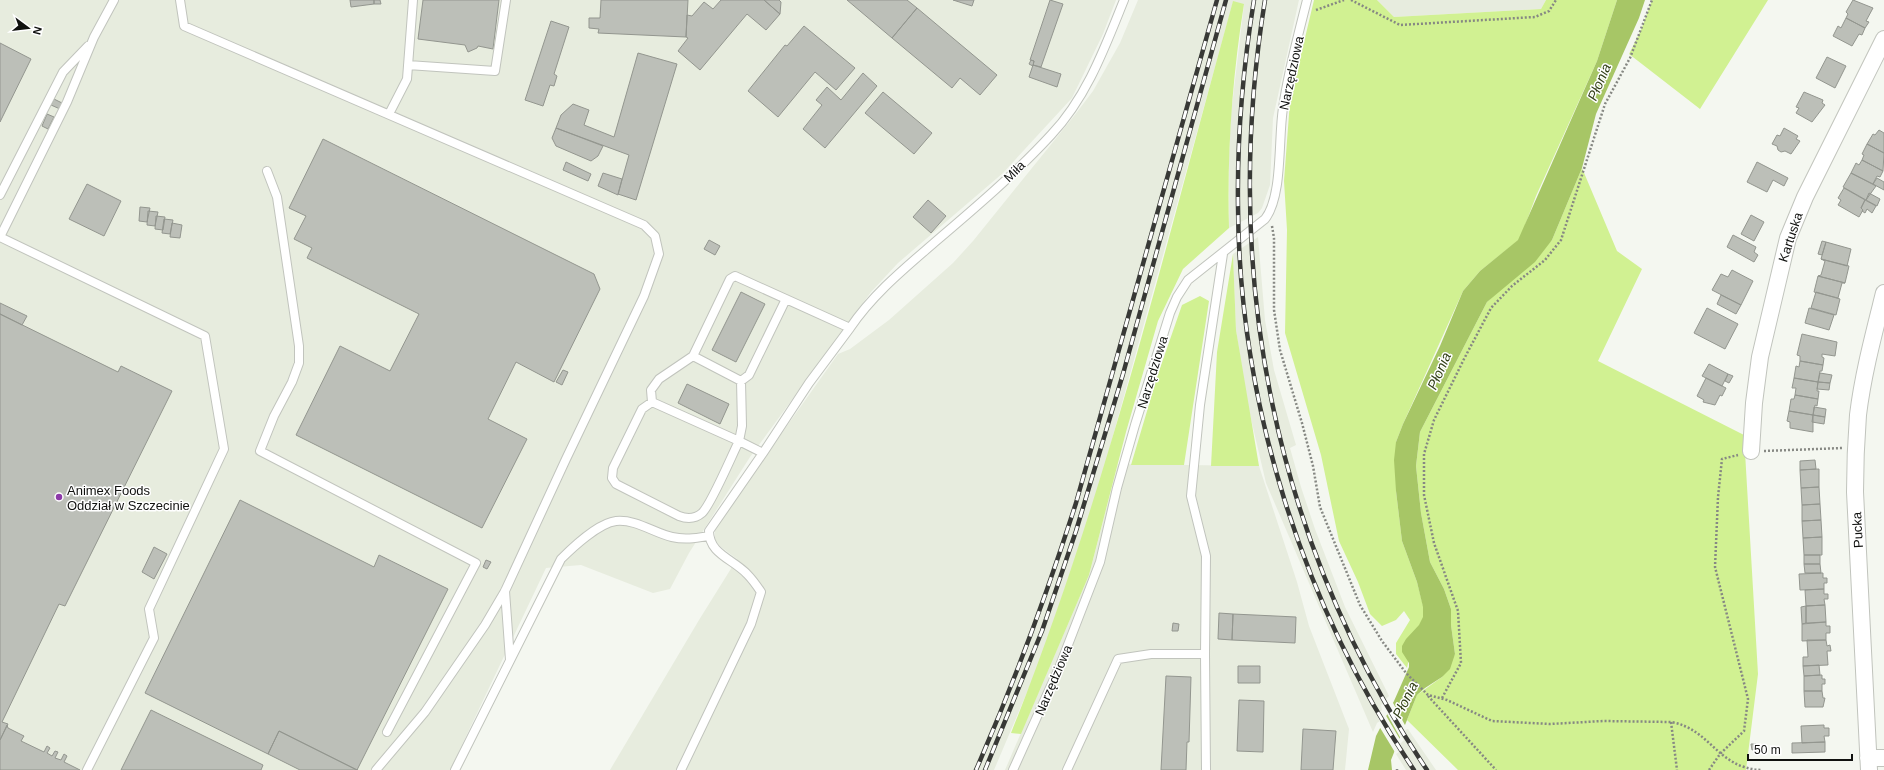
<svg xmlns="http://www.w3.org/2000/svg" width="1884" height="770" font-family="Arial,sans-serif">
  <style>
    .built { fill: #e7ecde }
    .green { fill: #d1f192 }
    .water { fill: #a7c666 }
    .pier { fill: #f4f7f0 }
    .building { fill: #bcbfb8; stroke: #93968f }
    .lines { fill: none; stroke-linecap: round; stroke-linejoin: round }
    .lane-casing { stroke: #c1c4bd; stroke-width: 10 }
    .street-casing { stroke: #c1c4bd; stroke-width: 18 }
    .path { stroke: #868883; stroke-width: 2.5; stroke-dasharray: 2 2; stroke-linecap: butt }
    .lane { stroke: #fff; stroke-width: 8 }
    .street { stroke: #fff; stroke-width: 16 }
    .rail-casing { stroke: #383936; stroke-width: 4.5 }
    .rail { stroke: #fff; stroke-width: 3; stroke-dasharray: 9; stroke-linecap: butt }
    .poi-dot { fill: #8d3aa9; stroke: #fff; stroke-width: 1.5 }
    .labels { text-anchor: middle; stroke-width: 3; stroke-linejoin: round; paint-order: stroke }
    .street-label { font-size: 13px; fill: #10110f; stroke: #fff }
    .poi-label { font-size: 13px; fill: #10110f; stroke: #fff; text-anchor: start }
    .water-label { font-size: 14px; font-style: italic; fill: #334018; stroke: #fff }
  </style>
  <rect width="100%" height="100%" fill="#f4f7f0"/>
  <path class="built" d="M0,0H1116L1103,34L1072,98L1003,173L898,263L871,292L750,457L689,553L670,589L653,593L581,565L546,568L450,770H0Z
    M1138,0H1299L1273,118L1270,185L1262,208L1258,213L1229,228V154L1231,114L1244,5L1233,2L1098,490L1079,547L1039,664L994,770H610L699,620L737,559L721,547L715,540V529L718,523L838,354L850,349L889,320L953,263L973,241L1074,116L1093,91L1120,43Z
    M1377,0H1546L1541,9L1394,17Z
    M1258,237L1265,320L1274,370L1296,445L1290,448L1301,487L1315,529L1345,607L1389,696L1386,699L1387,701L1381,705L1382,710L1380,712L1382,715L1378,718L1380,721L1377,723L1373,732L1266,483L1247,402L1236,330L1233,254Z
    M1118,464L1259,466L1297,582L1309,626L1349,729L1345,770H1005L1089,575Z
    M1408,729L1412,735L1436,770H1406L1396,754L1399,752L1397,750L1402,747L1400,744L1404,740L1401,736L1406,733L1405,730Z"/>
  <path class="green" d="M1314,0H1377L1394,17L1541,9L1546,0H1617L1597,61L1536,196L1520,239L1480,271L1463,291L1403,424L1396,442V491L1402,541L1417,582L1428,625L1412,646L1407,668L1396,654V643L1410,620L1404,611L1396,620L1382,626L1370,614L1358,582L1339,541L1321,455L1285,333L1287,230L1284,181L1290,101Z
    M1652,0H1768L1700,109L1629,54L1641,30Z
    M1233,1L1244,4C1232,79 1227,153 1229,228L1183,269L1158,321L1126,432L1089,575L1021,734L1011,733C1106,496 1165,247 1233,1Z
    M1582,168L1617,251L1642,269L1598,361L1744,435L1758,674L1746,770H1458L1407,720L1417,695L1442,677L1455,654L1451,625V609L1444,589L1430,562L1421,513L1416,466L1420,432L1487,302L1552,240Z
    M1233,254L1236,330L1259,466H1211L1217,352Z
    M1200,296L1209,301L1184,465H1131L1158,374L1182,305Z"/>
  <path class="water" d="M1617,0H1645L1639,18L1596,114L1582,168L1552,240L1535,262L1487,302L1420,432L1416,466L1421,513L1430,562L1444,589L1451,609V625L1455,654L1450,669L1442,677L1425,688L1417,695L1391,760L1392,770H1368L1376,736L1394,701L1409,667V663L1402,652V646L1406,639L1419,625L1423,617V607L1417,582L1402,541L1396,491L1394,460L1396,442L1403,424L1440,346L1463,291L1480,271L1518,240L1597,61Z"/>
  <path class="pier" d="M1392,701L1406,727L1401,736V739L1386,712Z
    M1385,714L1401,741L1396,754L1379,726Z"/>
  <path class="building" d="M350,0H374V4L351,7Z
    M374,0H380L381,4H374Z
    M423,0H499L493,49L478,46L477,48L468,52L465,45L418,39Z
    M601,0H688L686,37L598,33L599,29L589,28V18H600Z
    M721,0H764L780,14L766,30L747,14L700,70L678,51L688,38L686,37L687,15L692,16L704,2L713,9Z
    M764,0H779L781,2L780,14Z
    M847,0H907L917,8L892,38Z
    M953,0H974L972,6Z
    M1050,0L1063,4L1041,67L1033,65L1034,61L1030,60Z
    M1853,0L1873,8L1866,21L1869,22L1865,28L1846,18L1848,14L1846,12Z
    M917,8L997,75L980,95L960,78L952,88L892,38Z
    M1846,18L1865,28L1862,35L1859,34L1852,46L1833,36L1838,26L1841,28Z
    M551,21L569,27L554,74L557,76L554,86L550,85L543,106L525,100Z
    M804,26L855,68L836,90L815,72L778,117L748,91L785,45L787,46Z
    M0,43L31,59L0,122Z
    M638,53L677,64L636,200L618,194L629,155L556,128L561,115L573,104L589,110L584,125L614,137Z
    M1827,57L1846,66L1835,88L1816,78Z
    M1031,60L1034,61L1033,66L1029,64Z
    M1033,65L1061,74L1057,87L1029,77Z
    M863,73L877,86L825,148L803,129L822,105L816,100L827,87L841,100Z
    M883,92L932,133L914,154L865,113Z
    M1804,92L1823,100L1822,103L1825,105L1812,122L1796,113L1799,108L1796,107Z
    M54,99L62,103L60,109L51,105Z
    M47,114L54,117L48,129L42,126Z
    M556,128L603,146L598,156L591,161L556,146L552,138Z
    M1784,128L1798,136L1796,139L1800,141L1791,154L1785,151L1781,152L1778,150L1777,146L1772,144L1777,135L1780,136Z
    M1879,130L1884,133V153L1867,144L1873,134L1875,135Z
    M323,139L594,274L600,289L554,382L516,362L488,419L527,439L482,528L296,435L340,346L390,371L419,314L307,258L312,248L294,239L306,216L289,208Z
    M1867,144L1884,153L1883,171L1862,160L1864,155L1862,154Z
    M1862,160L1883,171L1880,177L1877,176L1873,184L1851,173L1856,163L1859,165Z
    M566,162L591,174L588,181L563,170Z
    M1757,162L1788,178L1784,186L1773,180L1767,192L1747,182Z
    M603,173L622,179L618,195L598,186Z
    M1851,173L1876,186L1866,200L1843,187Z
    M1877,178L1884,182V190L1873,184Z
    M87,184L121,201L104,236L69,219Z
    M1844,188L1865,200L1861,208L1863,210L1859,217L1838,205L1841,200L1838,198Z
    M1869,193L1880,199L1877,206L1866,200Z
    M928,200L946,216L931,233L913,217Z
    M1865,200L1876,206L1872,213L1867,209L1865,213L1862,211L1863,210L1861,208Z
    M140,207L150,208L147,222L139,221Z
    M148,211L158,212L155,226L147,225Z
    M1751,215L1764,222L1754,241L1741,234Z
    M156,216L165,217L163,230L155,229Z
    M164,219L173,220L170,234L162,233Z
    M172,223L182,225L180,238L170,237Z
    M1733,235L1756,247L1754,252L1758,255L1754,262L1727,247Z
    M709,240L720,246L715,255L704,249Z
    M1822,241L1826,242L1822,255L1818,254Z
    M1826,242L1851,249L1847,266L1821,259Z
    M1821,259L1849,266L1845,283L1818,276L1821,275L1825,261Z
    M1732,270L1753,281L1741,305L1712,290L1721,274L1728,277Z
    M1818,276L1845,283H1842L1838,298L1814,292Z
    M741,292L765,304L736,362L712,350Z
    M1816,292L1840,299L1836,315L1811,308Z
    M1721,295L1741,305L1736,314L1717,304Z
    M0,303L27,316L22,325L0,314Z
    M1707,308L1738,324L1725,349L1694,333Z
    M1809,308L1834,315L1829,330L1805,323Z
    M0,314L118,372L121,366L172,391L65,606L59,604L2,722L8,724L0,740Z
    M1802,334L1837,342L1835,356L1822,354V357L1824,358L1823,365L1800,361V356L1797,355Z
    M1800,361L1823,365L1822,371H1820L1818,382L1794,378L1796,366L1799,367Z
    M1709,364L1728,374L1722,386L1702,376Z
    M563,370L568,372L562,385L556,382Z
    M1820,373L1832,375L1830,383L1818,382Z
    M1728,374L1733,376L1729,383L1725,381Z
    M1706,378L1726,388L1722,396L1720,395L1715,405L1703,402L1704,400L1697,396Z
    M1794,378L1818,382L1817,391H1819L1818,399L1795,395L1796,388H1792Z
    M1818,382L1830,383L1829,390L1817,389Z
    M687,384L729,404L720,424L678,403Z
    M1795,395L1818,399L1817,406L1815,405L1813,415L1789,411L1791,399H1794Z
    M1814,407L1826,409L1825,417L1813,415Z
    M1789,411L1813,415V432L1790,428V422L1787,421Z
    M1813,415L1825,417L1824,424L1812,422Z
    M1815,460L1816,469L1800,470V461Z
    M1819,469V487L1801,488L1800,470Z
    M1819,487L1820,504L1802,505L1801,488Z
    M240,500L374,567L379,555L448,589L357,770L279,731L268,754L145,693Z
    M1820,504L1821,520L1802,521V505Z
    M1821,520L1822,537L1803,538L1802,521Z
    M1822,537V555H1804L1803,538Z
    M154,547L167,554L154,579L142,572Z
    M1804,555H1820V564H1804Z
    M486,560L491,562L487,569L483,567Z
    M1804,564H1820L1821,573H1805Z
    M1823,573V578H1827V583H1824V589L1800,590L1799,574Z
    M1824,589V594H1828V599H1824L1825,605L1806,606L1805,590Z
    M1825,605L1826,622L1806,623V606Z
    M1806,606V623L1802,624L1801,607Z
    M1219,613L1233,614L1232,640L1218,639Z
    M1233,614L1296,617L1295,643L1232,640Z
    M1826,622V626H1830V633H1826V640L1802,641V624Z
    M1173,623L1179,624L1178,631H1172Z
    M1807,640H1826L1827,646L1830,645L1831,651H1827L1828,665L1803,666V657H1808Z
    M1819,665L1820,675L1804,676L1803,666Z
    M1238,666H1260V683H1238Z
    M1822,675V679H1825V684H1822V691H1804V676Z
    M1166,676L1191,677L1189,742H1187L1186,770H1161Z
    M1804,691H1822L1823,698H1825L1823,707H1805Z
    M1239,700L1264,701L1263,752L1237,751Z
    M151,710L263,765L261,770H121Z
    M7,725L8,728L24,736L21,741L44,752L47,746L50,748L47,753L52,756L55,751L58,752L55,758L61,760L64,754L67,756L64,762L80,770H0V740Z
    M1824,725V728H1829V736H1824L1825,742L1802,743L1801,726Z
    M1303,729L1336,731L1333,770H1301Z
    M279,731L357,770H358H300L268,754Z
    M1825,742V752L1792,753V743Z
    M1751,744H1756L1757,749L1752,750Z"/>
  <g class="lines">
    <defs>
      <path id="lane" d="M180,0L184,26L644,225L655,236L659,254L644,296L566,459L505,591L485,625L425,712L376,770
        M408,65L495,71L506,0
        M389,114L407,79L413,0
        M267,171L277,197L299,346V363L292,382L274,416L260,451L476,563L387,732
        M0,195L63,72L88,46
        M0,237L205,336L224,449L149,609L154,638L87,770
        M0,237L67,102L94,37L114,0
        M786,299L749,375L741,381L742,426L739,441L652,402L651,390L659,379L693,356L730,279L735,276L850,328C873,294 905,268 935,242C975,208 1016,173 1051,135C1087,97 1105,47 1124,0
        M693,356L741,381
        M652,402L642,409L613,468L612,478L616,484L679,516C687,519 695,519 702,513C711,505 732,455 739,441L763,453
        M505,591L510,660
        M1205,654L1206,556L1191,496L1200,405L1223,254
        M455,770L561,559C573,547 599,523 616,521C636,519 654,533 672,537C685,540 696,538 709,536
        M681,770L751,624L761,592C757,586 752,579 747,574C733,559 709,554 709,531L763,453L809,383L850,328
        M1013,770L1059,668L1100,562L1117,488L1135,425L1170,313L1177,297L1188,280L1265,219C1283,196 1278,139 1283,108C1288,72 1298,36 1307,0
        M1067,770L1118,659L1151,654H1205L1206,770"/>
      <path id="street" d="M1751,451L1754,403L1760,357L1788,238L1805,197L1884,39
        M1868,758H1884
        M1869,770L1855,492C1855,466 1856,441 1858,415C1863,374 1874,333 1884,293"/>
    </defs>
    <use href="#lane" class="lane-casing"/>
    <use href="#street" class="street-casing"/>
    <path class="path" d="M1351,0L1400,25L1535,17L1549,11L1556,0
      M1316,10L1344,0
      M1272,226L1274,238V310L1280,350L1302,423L1313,466L1320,507L1360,605L1382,641L1406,673L1428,695L1447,700L1492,721L1550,724L1603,721L1671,722C1711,729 1717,768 1761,770
      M1764,451L1843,448
      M1428,696L1496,770
      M1442,698L1461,663L1458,611L1434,543L1424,495V454L1434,420L1464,359L1491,308L1512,286L1545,260L1561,240L1605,104L1630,58L1652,0
      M1671,722L1677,770
      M1397,769V770
      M1709,770L1720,754L1744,731L1748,699L1715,567L1718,497L1722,459L1738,455"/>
    <use href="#lane" class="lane"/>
    <use href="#street" class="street"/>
    <defs>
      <path id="rail" d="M1254,0C1243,68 1237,136 1238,206C1239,404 1303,606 1414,770
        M1265,0C1221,271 1273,542 1427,770
        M976,770C1014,683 1047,594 1076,503L1217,0
        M985,770L1042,631L1076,531L1123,374L1226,0"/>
    </defs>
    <use href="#rail" class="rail-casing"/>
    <use href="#rail" class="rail"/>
  </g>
  <circle class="poi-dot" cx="59" cy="497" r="4"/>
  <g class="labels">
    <g class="street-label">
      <text transform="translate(1291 73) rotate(-78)" y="5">Narzędziowa</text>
      <text transform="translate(1014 171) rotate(-44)" y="5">Miła</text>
      <text transform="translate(1790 237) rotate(-72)" y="5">Kartuska</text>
      <text transform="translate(1152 372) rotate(-73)" y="5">Narzędziowa</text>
      <text transform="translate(1857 530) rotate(-93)" y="5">Pucka</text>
      <text transform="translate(1053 680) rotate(-67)" y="5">Narzędziowa</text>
    </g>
    <g class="poi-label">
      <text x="67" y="495">Animex Foods<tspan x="67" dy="15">Oddział w Szczecinie</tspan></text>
    </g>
    <g class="water-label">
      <text transform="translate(1599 82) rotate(-67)" y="5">Płonia</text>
      <text transform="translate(1439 371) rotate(-66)" y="5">Płonia</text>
      <text transform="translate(1405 700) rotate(-63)" y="5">Płonia</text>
    </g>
  </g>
  <g transform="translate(28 28) rotate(105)" stroke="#ffffff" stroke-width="3" paint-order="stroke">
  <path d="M0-3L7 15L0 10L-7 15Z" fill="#10110f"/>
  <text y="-6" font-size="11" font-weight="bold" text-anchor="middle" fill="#10110f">N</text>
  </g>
  <path d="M1748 754v6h104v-6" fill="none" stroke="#10110f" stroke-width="2"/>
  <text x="1754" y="754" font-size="12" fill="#10110f" stroke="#ffffff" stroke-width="3" paint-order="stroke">50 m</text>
</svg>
